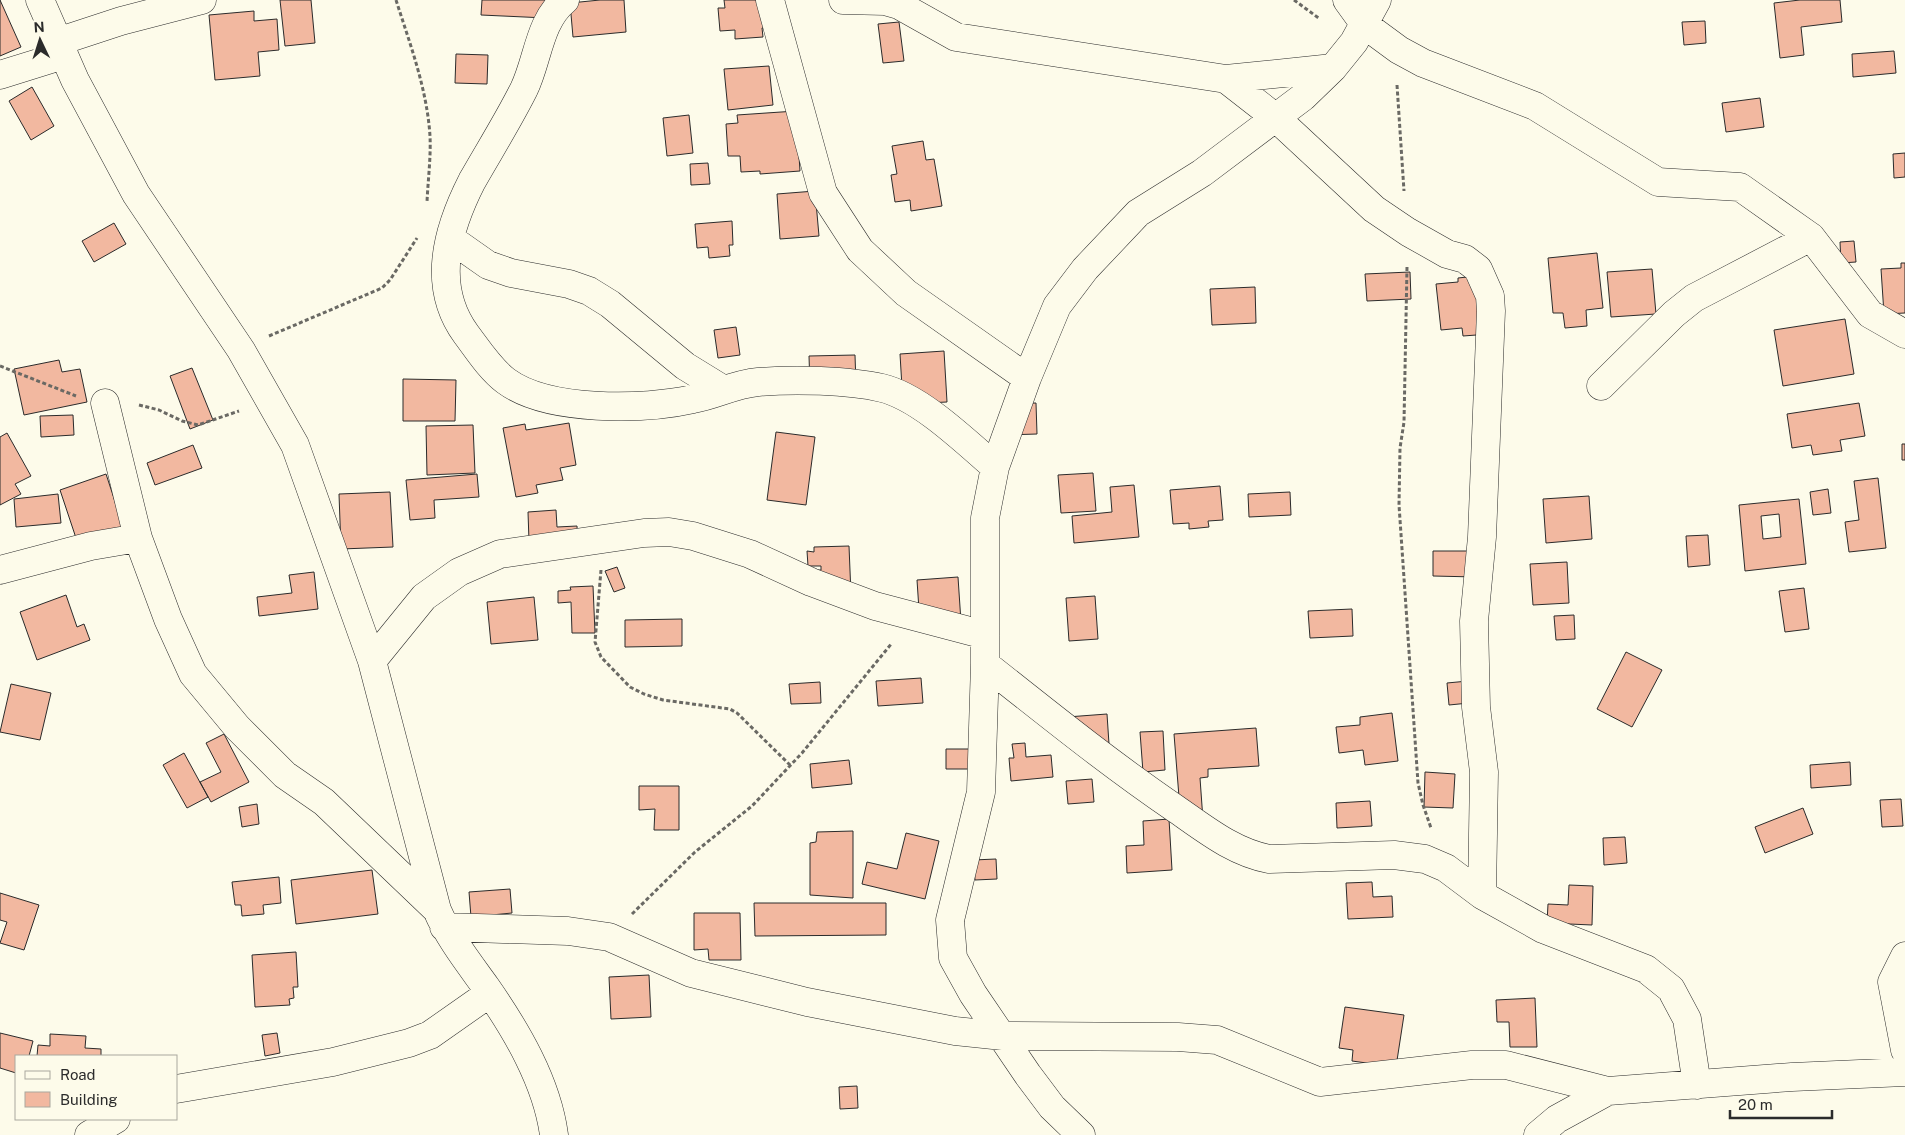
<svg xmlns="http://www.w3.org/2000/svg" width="1905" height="1135" font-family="'Public Sans',sans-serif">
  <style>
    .building { fill: #f2b8a0; stroke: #2b2b2b; fill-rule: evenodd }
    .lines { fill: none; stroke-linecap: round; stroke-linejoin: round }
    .minor-casing { stroke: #2b2b2b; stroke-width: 29 }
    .path { stroke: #6a6964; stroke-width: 3; stroke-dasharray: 4 2.5; stroke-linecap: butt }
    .minor { stroke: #fdfbea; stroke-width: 28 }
  </style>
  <rect width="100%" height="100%" fill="#fdfbea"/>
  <path class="building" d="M0,0L21,47L0,56Z
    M280,0H311L315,43L285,46Z
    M482,0H547L546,18L481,15Z
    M600,0H624L626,32L573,37L570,3Z
    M724,0H766L767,28H762L763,37L735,39V30L720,31L718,8H725Z
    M1800,0H1840L1842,22L1801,27L1804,55L1780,58L1774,3Z
    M254,11V21L277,19L279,50L258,52L260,76L215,80L209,15Z
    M1705,21L1706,43L1684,45L1682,22Z
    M899,22L904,61L883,63L878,24Z
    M1894,51L1896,73L1853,77L1852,54Z
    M456,54L488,55L487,84L455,83Z
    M769,66L773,105L728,110L724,69Z
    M32,87L54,126L31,140L9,101Z
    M1760,98L1764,127L1726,132L1722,103Z
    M796,111L800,171L760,174V171L741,172L740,156H728L726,124L738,123L737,115Z
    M689,115L693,153L667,156L663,118Z
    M923,141L926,160L934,159L942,206L911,211L910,200L895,202L891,175L897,174L892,146Z
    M1905,153V177L1894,178L1893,154Z
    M708,163L710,184L691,185L690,164Z
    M815,191L819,236L780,239L777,194Z
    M732,221L733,245H729L730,256L709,258L708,247L697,248L695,224Z
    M114,223L126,244L94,262L82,241Z
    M1854,241L1856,262L1841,263L1840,242Z
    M1597,253L1603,308L1586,310L1587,326L1565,328L1563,313H1553L1548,258Z
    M1901,263H1905V313L1884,314L1881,269L1901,268Z
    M1652,269L1656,314L1611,317L1607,272Z
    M1410,272L1411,299L1367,301L1365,274Z
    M1485,275L1490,334L1463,336L1462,328L1441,330L1436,284L1458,282V278Z
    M1255,287L1256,323L1212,325L1210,289Z
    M1845,319L1854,374L1783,386L1774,330Z
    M736,327L740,355L718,358L714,330Z
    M944,351L947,402L903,404L900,354Z
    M855,355L856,385L810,387L809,356Z
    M59,360L62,372L80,369L87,402L24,415L14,369Z
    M192,368L213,420L190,429L170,376Z
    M403,379L456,380L455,421H403Z
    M1036,403L1037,434L1005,435L1004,404Z
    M1859,403L1865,436L1840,440L1842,451L1813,455L1811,445L1792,448L1787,414Z
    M73,415L74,435L41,437L40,416Z
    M569,423L576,465L560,468L563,480L536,485L538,493L516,497L503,428L525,424L526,430Z
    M473,425L475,473L427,475L426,426Z
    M776,432L815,437L806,505L767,500Z
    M7,433L31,476L15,484L21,494L0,505V437Z
    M1902,444H1905V460H1902Z
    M193,445L202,468L155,485L147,463Z
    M1093,473L1096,511L1061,513L1058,475Z
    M106,474L126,535L80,550L60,490Z
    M477,474L479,497L434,500L435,518L410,520L406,480Z
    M1878,478L1886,548L1849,552L1845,522L1859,520L1854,481Z
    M1134,485L1139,537L1074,543L1072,516L1112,512L1110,487Z
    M1220,486L1223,520L1208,521L1209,527L1189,529V523L1173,524L1170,490Z
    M1828,489L1831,513L1813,515L1810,492Z
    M390,492L393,547L341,549L339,494Z
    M1290,492L1291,515L1249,517L1248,494Z
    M58,494L61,523L16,527L14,499Z
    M1589,496L1592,539L1546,543L1543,499Z
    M1799,499L1806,564L1745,571L1739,505ZM1779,514L1781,537L1763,539L1761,516Z
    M556,510L557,527L577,526L578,548L529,541L528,512Z
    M1708,535L1710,565L1688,567L1686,536Z
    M849,546L851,595L809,571L821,570V566H808L807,551L814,552V547Z
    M1433,551H1477L1476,577L1433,576Z
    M1567,562L1569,603L1533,605L1530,564Z
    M617,567L625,588L614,592L605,571Z
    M314,572L318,609L259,616L257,597L292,593L289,575Z
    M958,577L961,622L920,625L917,580Z
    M593,586L595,633H572L571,602L558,603V591L571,590L570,587Z
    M1804,588L1809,629L1785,632L1779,591Z
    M66,595L77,627L84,624L90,640L37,660L20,612Z
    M1095,596L1098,639L1069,641L1066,598Z
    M534,597L538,640L491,644L487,602Z
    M1352,609L1353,636L1310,638L1308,611Z
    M1574,615L1575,639L1556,640L1554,616Z
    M682,619V646L625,647V620Z
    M1626,652L1662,670L1632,727L1597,709Z
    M921,678L923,703L878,706L876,681Z
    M1468,681L1469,703L1449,705L1447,683Z
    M820,682L821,703L791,704L789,684Z
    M11,684L51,693L40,740L0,732Z
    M1392,713L1398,761L1365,765L1363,750L1339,753L1336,727L1360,725V717Z
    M1107,714L1109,744L1067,717Z
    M1256,728L1259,766L1208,769V777L1200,778L1203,820L1181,822L1174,734Z
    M1163,731L1165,770L1143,772L1140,732Z
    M224,734L249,782L211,802L200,782L221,772L206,743Z
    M1025,743L1026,757L1051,755L1053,777L1011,781L1009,758H1014L1012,744Z
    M946,749H970V769H946Z
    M184,753L208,797L187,808L163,765Z
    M849,760L852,784L812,788L810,764Z
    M1850,762L1851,785L1811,788L1810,765Z
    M1425,772L1455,774L1453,808L1424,807Z
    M1092,779L1094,802L1068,804L1066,781Z
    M639,786H679V830H654L655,809L639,810Z
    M1901,799L1903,826L1882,827L1880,800Z
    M1370,801L1372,826L1337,828L1336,803Z
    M257,804L259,824L242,827L239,807Z
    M1803,808L1813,834L1765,853L1755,827Z
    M1169,819L1172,870L1127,873L1126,846L1144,845L1143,821Z
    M853,831V898L810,895V843L816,842L817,832Z
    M906,833L939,841L925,899L862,884L867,862L897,869Z
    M1625,837L1627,863L1604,865L1603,838Z
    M996,859L997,879L975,880L973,860Z
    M372,870L378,914L296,924L291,880Z
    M279,877L281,903L263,905L264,914L242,916L241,905H235L232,882Z
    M1372,882L1373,897L1392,896L1393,917L1348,919L1346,883Z
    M1569,885L1593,886L1592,925L1547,923L1548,904L1568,905Z
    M510,889L512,913L471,917L469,892Z
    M0,893L39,905L24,950L0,943L7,922L0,920Z
    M754,903H886V935L755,936Z
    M694,913H740L741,960H709L708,949L694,950Z
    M296,952L298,987H293L294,998L289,999L290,1005L255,1007L252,955Z
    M649,975L651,1017L611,1019L609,977Z
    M1535,998L1537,1047H1510L1509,1022H1497L1496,1000Z
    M1345,1007L1404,1015L1396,1067L1352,1061L1353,1050L1339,1048Z
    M0,1033L33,1041L29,1056H16V1073L0,1068Z
    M277,1033L280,1053L265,1056L262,1035Z
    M50,1034L86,1036L85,1048L101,1049V1056H37L38,1045L50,1046Z
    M857,1086L858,1108L840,1109L839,1087Z"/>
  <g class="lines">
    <defs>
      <path id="minor" d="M40,0L75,80L136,194L241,350L295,445L372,661L437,910C449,938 468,962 486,987C516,1030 547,1082 554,1135
        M565,0C539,21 538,60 524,89C508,121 489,151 472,181C447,230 431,286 466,334C478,350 490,369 506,381C548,412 644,410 693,399C715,395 735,384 758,382C793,379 848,380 882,388C920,397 966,442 995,467
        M770,0L823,193L860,250L906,293L1027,378
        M843,0L885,1L899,5L956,37L1226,79L1333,68
        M1347,0L1365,25L1399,50L1423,63L1535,106L1658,182L1740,187L1811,237L1870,314L1905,334
        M57,42L121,21L202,0
        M0,75L64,55
        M1226,79L1276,118L1374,209L1408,232L1447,254L1465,259L1478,269L1490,296L1491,311L1482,537L1474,621L1476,707L1484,772L1482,895
        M451,239L488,265L511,273L569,284L589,291L610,304L685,366L724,390
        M1601,386L1674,314L1694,298L1811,237
        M105,403L138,538L168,619L193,674L237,727L285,775L324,802L437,910
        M0,570L91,546L138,538
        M372,661L424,597L459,572L500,554L644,533L669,532L693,536L750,554L811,582L875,606L985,635
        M985,664C1048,714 1110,764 1176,809C1205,829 1233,852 1269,859L1394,855L1425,859L1446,868L1482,895L1543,929L1646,969L1671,989L1687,1019L1697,1085
        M444,927L568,931L609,937L691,973L807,1002L955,1031L1003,1036L1178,1037L1217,1040L1320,1082L1472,1065H1506L1608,1091L1792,1077L1905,1072
        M1905,956L1892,982L1905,1050
        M176,1089L333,1062L409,1043L430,1035L490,993
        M89,1135L116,1119
        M1081,1135L1052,1107L1028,1075L973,994L953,958L950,920L981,792L985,664V518L995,467L1027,378L1057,306L1085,269L1138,213L1202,173L1303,97L1333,68L1354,42L1377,0
        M1538,1135L1557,1119L1608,1091"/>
    </defs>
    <use href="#minor" class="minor-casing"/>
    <path class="path" d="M396,0C410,44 427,89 430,136C431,157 428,180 427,202
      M1294,0L1320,19
      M1397,85L1404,191
      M1407,267L1404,422L1400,448L1399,505L1418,783L1423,805L1431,828
      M269,336L382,288L390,280L417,238
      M0,366L76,396
      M139,405L159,410L182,421L198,425L239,411
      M601,570L595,642L601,657L630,687L644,694L663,700L730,709L737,713L790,765
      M632,914L695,852L752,806L802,753L892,643"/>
    <use href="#minor" class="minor"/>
  </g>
  <rect x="15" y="1055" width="162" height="65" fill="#fdfbea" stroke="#a9a89e"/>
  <rect x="25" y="1071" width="25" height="8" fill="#fdfbea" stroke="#a9a89e"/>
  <text x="60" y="1080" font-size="15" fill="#2b2b2b">Road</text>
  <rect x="25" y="1092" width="25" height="15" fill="#f2b8a0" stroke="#a9a89e"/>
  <text x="60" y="1105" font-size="15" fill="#2b2b2b">Building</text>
  <g transform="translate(40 40) rotate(356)" stroke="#fdfbea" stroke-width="4" paint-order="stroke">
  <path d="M0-4L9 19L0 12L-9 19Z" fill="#2b2b2b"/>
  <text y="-8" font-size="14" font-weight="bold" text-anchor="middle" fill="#2b2b2b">N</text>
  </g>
  <path d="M1730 1110v8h102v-8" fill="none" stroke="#2b2b2b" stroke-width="2.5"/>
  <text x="1738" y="1110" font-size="15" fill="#2b2b2b" stroke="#fdfbea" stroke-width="4" paint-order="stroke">20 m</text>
</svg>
